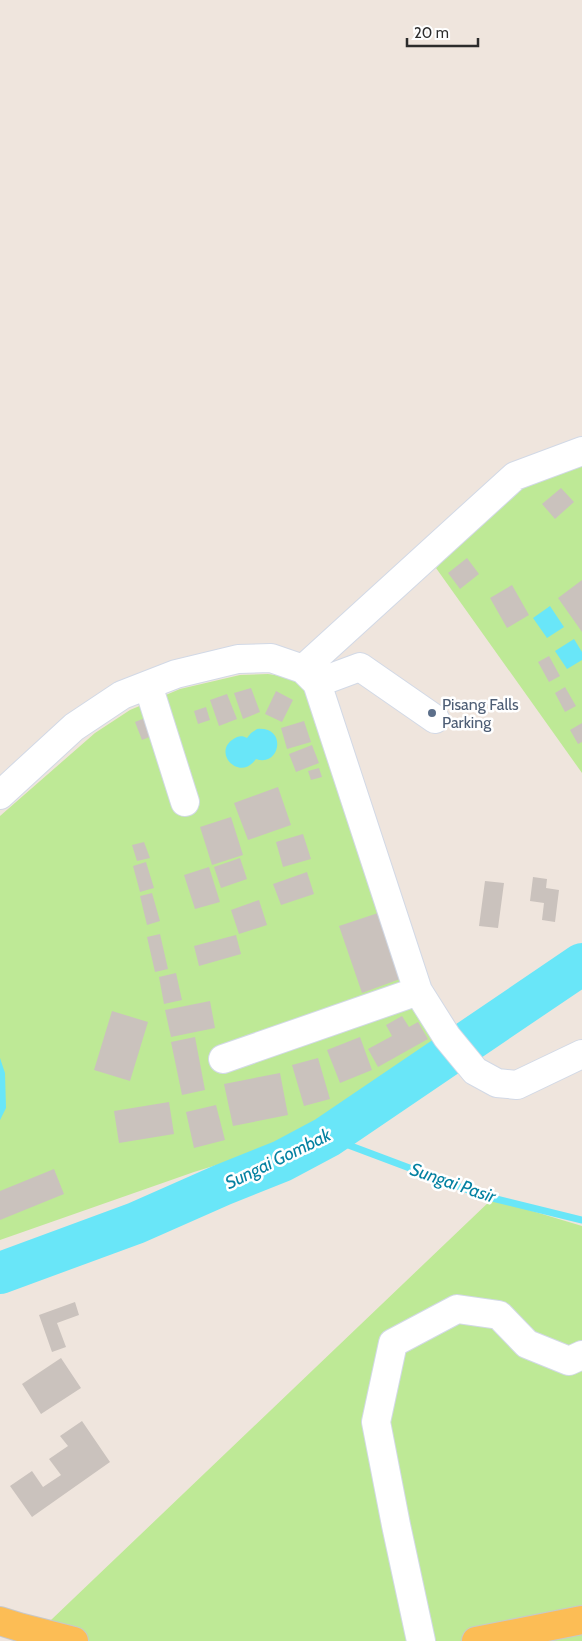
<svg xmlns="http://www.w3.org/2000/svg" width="582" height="1641" font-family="Cabin,sans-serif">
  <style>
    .green { fill: #bee996 }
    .water { fill: #69e6f8 }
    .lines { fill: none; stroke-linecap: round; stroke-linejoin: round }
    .stream { stroke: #69e6f8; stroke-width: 7 }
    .river { stroke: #69e6f8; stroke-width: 42 }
    .building { fill: #cac2bd }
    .minor-casing { stroke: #d2d9e6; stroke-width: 30 }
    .major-casing { stroke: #c8c8c8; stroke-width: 30 }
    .minor { stroke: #fff; stroke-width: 28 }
    .major { stroke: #fcbd55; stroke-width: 28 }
    .service-dot { fill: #5c6f8a; stroke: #fff; stroke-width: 2 }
    .labels { text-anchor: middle; stroke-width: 5; stroke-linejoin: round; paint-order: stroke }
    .service-label { font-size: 16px; fill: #4e5e75; stroke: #fff; text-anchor: start }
    .water-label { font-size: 18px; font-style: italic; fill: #0481a1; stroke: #fff }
  </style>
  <rect width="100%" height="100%" fill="#efe5dd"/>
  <path class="green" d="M582,462V773L436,568L522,485Z
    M268,674L296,678L307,688L437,1042L320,1123L275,1147L194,1172L0,1240V816L95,733L130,710L180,689L240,675Z
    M492,1199L582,1226V1641H29Z"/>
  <path class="water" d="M550,606L564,627L547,638L533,618Z
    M574,639L582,652V660L567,669L555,651Z
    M257,729C288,726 280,768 256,759C240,782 213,754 232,740C237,736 242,735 247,738L251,733Z
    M0,1058L5,1073L6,1108L0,1120Z"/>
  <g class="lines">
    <path class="stream" d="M327,1137L484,1196L582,1220"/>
    <path class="river" d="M0,1273L136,1223L222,1185L282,1161L327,1137L582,964"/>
  </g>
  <path class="building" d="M561,488L574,502L555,519L542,504Z
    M467,558L479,574L460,589L448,573Z
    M582,580V632L558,598Z
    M512,585L529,615L507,628L490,598Z
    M549,656L560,676L549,682L538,662Z
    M565,687L576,706L565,712L555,693Z
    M251,688L260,712L243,719L234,693Z
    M276,691L293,700L282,722L265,714Z
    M227,694L237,719L219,726L210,700Z
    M206,707L210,720L198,724L194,711Z
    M150,716L157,734L142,740L135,722Z
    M304,721L311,742L287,749L281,728Z
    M582,723V742L578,744L570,730Z
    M312,745L319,763L296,772L289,754Z
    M319,768L322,777L311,780L308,771Z
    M278,787L291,825L248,840L234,803Z
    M231,817L243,855L212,865L200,827Z
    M303,834L311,859L283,867L276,842Z
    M144,842L150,858L137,861L132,845Z
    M240,858L247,879L221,888L214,867Z
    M146,862L154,888L140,892L133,866Z
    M209,867L220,902L195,909L184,875Z
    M307,872L314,894L281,905L273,884Z
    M533,877L547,879L546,888L559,890L555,922L542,920L544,903L530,901Z
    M485,881L504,883L498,928L479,926Z
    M152,893L160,921L147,925L140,896Z
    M259,900L267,925L239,934L231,910Z
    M378,913L400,979L362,993L339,926Z
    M160,934L168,969L155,972L147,937Z
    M236,935L241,954L199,966L194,946Z
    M176,973L182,1000L164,1004L159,977Z
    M210,1001L215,1028L171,1037L165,1010Z
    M112,1011L148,1022L130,1081L94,1070Z
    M402,1016L409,1027L418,1022L428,1039L378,1067L368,1049L392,1036L386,1025Z
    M195,1037L205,1090L182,1095L171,1042Z
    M360,1037L372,1070L340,1083L327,1050Z
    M318,1058L330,1099L304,1106L292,1065Z
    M280,1073L288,1115L233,1126L224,1084Z
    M169,1102L174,1134L119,1143L114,1111Z
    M216,1105L225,1140L194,1148L186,1112Z
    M54,1169L64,1194L0,1220V1191Z
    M75,1302L79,1315L57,1323L66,1347L52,1352L39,1315Z
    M61,1358L81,1388L41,1414L22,1384Z
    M82,1421L110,1462L32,1517L10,1486L32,1471L43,1487L61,1475L49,1459L68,1446L60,1436Z"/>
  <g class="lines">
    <defs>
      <path id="minor" d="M303,669L515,476L582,451
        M317,683L360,667L435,719
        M148,685L185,802
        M0,795L74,727L122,695L176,674L238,659L271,658L303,669L317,683L418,991L447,1037L475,1071L497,1083L517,1085L582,1054
        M223,1059L418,991
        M421,1641L396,1525L376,1422L393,1343L457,1309L499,1315L527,1344L569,1361L582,1355"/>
      <path id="major" d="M0,1621L19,1627L74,1641
        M476,1641L582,1620"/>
    </defs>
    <use href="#minor" class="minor-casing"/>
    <use href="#major" class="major-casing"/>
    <use href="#minor" class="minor"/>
    <use href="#major" class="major"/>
  </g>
  <circle class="service-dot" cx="432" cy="713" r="5"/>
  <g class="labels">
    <g class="service-label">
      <text x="442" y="710">Pisang Falls<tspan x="442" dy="18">Parking</tspan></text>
    </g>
    <g class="water-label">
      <text transform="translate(278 1159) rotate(-26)" y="6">Sungai Gombak</text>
      <text transform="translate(453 1183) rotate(19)" y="6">Sungai Pasir</text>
    </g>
  </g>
  <path d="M407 38v8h71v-8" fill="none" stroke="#2c2c2c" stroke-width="2.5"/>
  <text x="414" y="38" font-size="15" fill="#2c2c2c" stroke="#ffffff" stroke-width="4" paint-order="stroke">20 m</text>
</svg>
